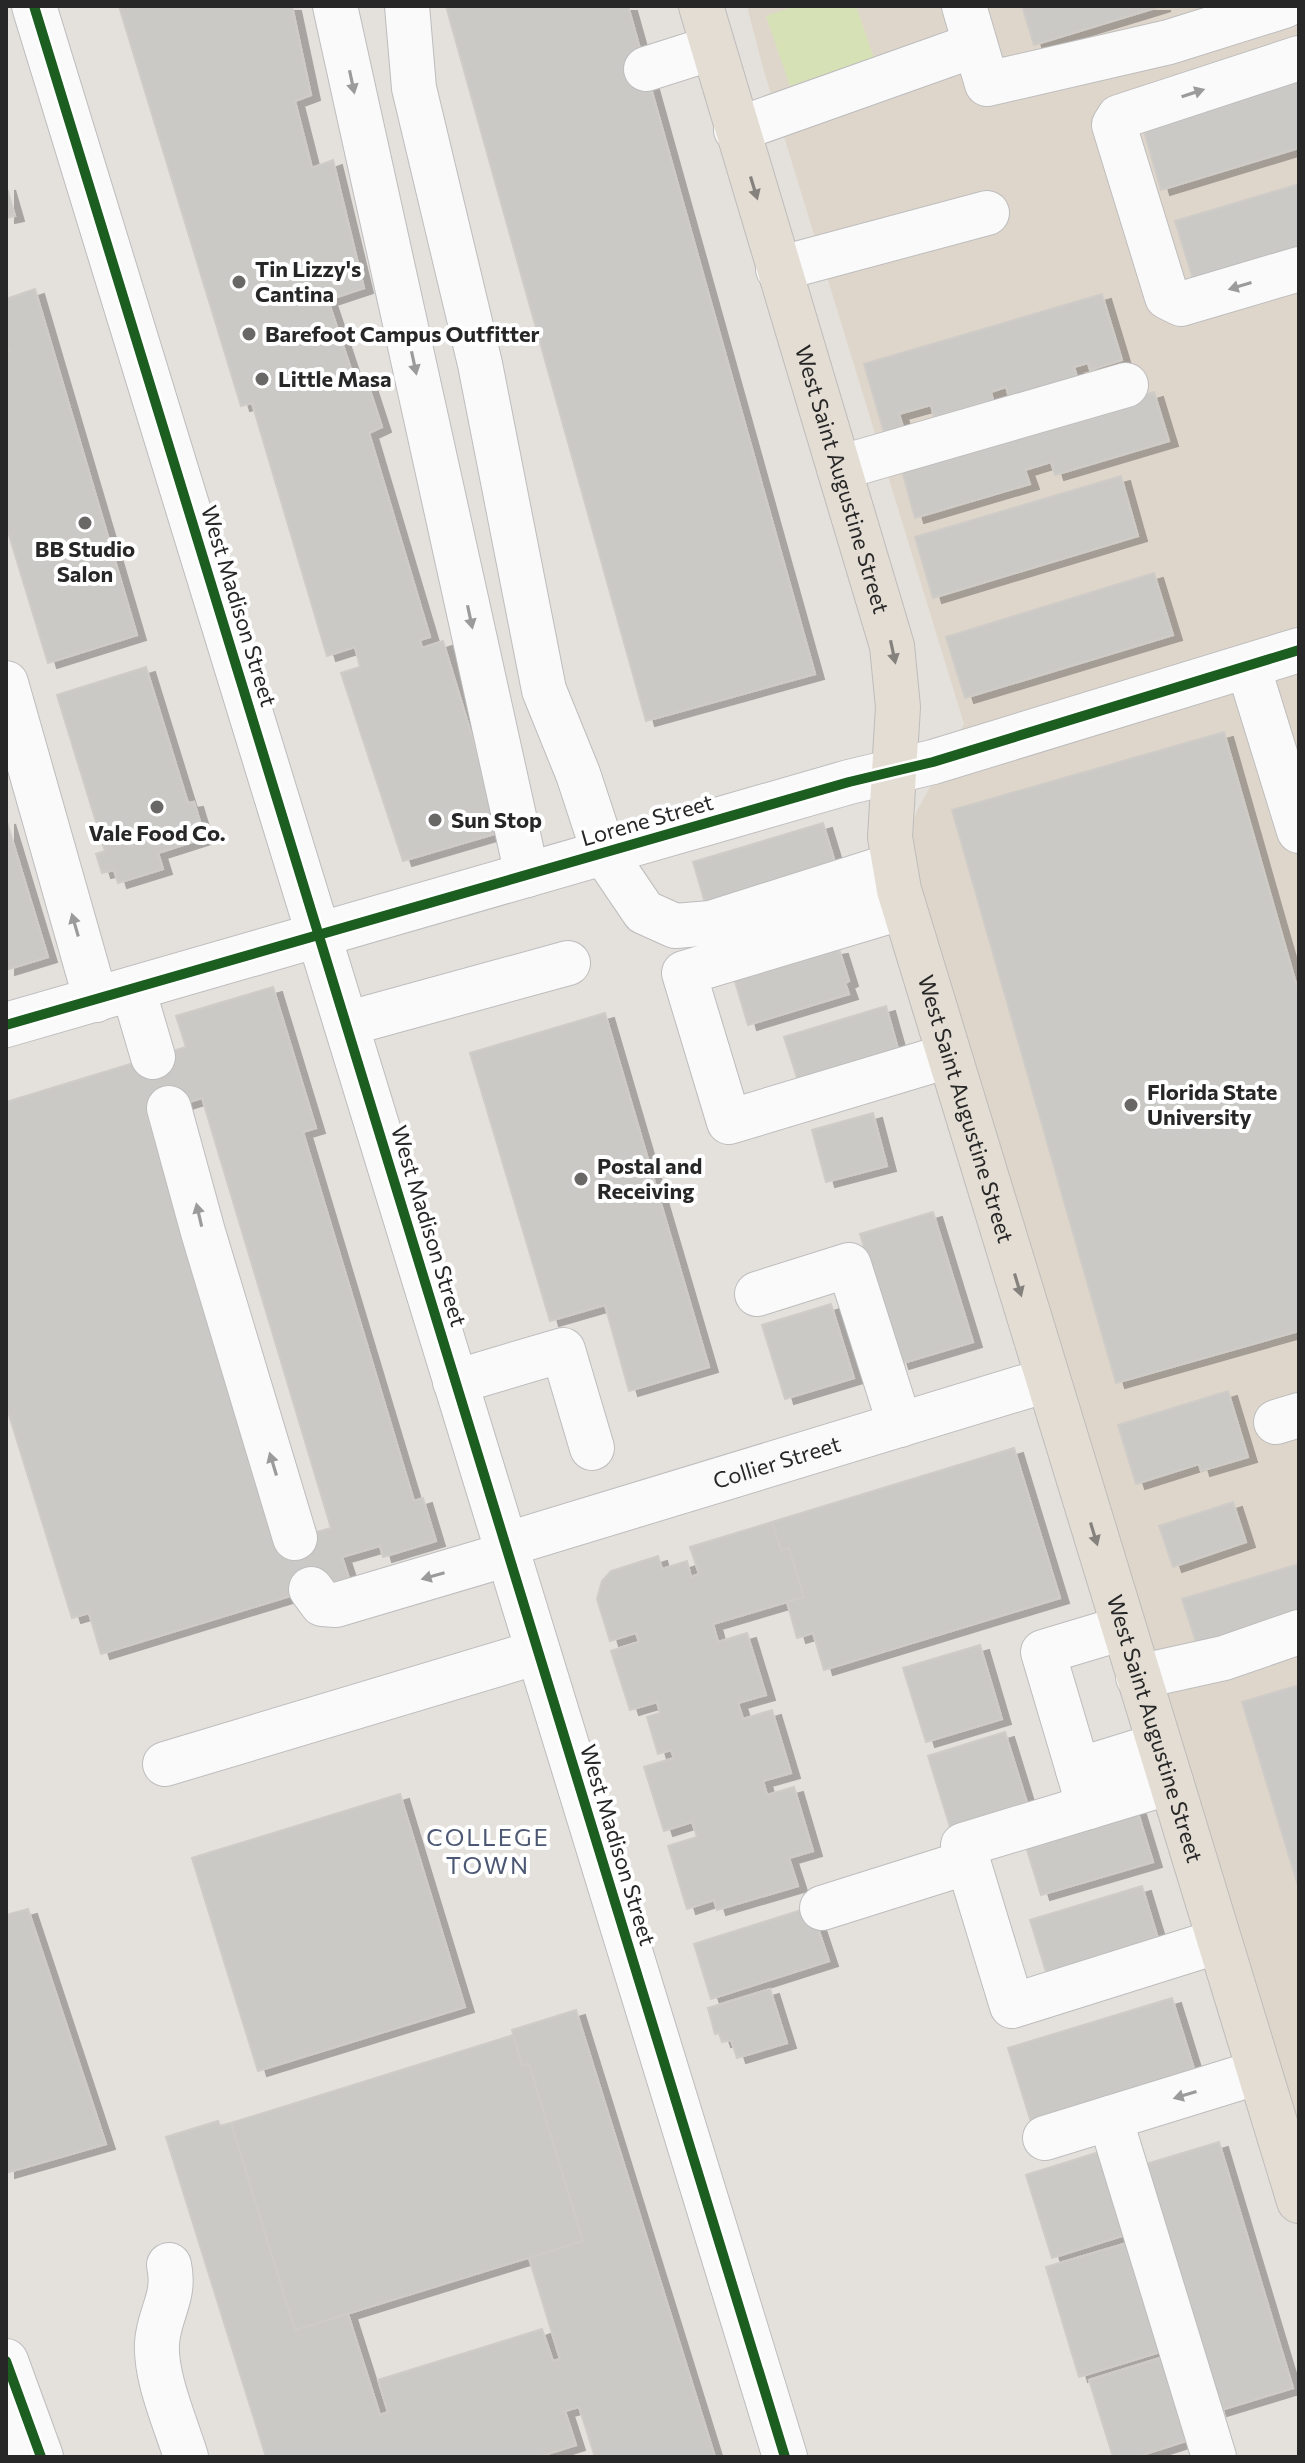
<svg xmlns="http://www.w3.org/2000/svg" width="1305" height="2463" font-family="Commissioner,sans-serif">
  <style>
    .education { fill: #dfd6cb }
    .pitch { fill: #d7e1b6 }
    .building { fill: #cbc9c6; stroke: #cfccc8; stroke-width: 2; fill-rule: evenodd; filter: url(#shadow) }
    .lines { fill: none; stroke-linecap: round; stroke-linejoin: round }
    .minor-casing { stroke: #bebdbe; stroke-width: 46 }
    .major-casing { stroke: #bebcbb; stroke-width: 46 }
    .minor { stroke: #fbfafa; stroke-width: 44 }
    .major { stroke: #e3ddd4; stroke-width: 44 }
    .cycleway-casing { stroke: #fff; stroke-width: 15 }
    .cycleway { stroke: #1b5e20; stroke-width: 10 }
    .oneway { fill: #9c9b9b }
    .oneway2 { fill: #85827e }
    .poi-dot { fill: #696866; stroke: #fff; stroke-width: 3 }
    .labels { text-anchor: middle; stroke-width: 8; stroke-linejoin: round; paint-order: stroke }
    .poi-label { font-size: 22px; font-weight: bold; fill: #272727; stroke: #fff; text-anchor: start }
    .street-label { font-size: 22px; fill: #272727; stroke: #fff }
    .neighbourhood-label { font-size: 24px; letter-spacing: 2px; fill: #4c5873; stroke: #fff }
  </style>
  <defs>
    <filter id="shadow"><feDropShadow dx="9" dy="5" stdDeviation="0" flood-color="#0004"/></filter>
  </defs>
  <rect width="100%" height="100%" fill="#e4e0dc"/>
  <path class="education" d="M747,6H1299V2201L894,865L918,809L964,724L763,68Z"/>
  <path class="pitch" d="M795,6H856L874,58L790,86L766,16Z"/>
  <path class="building" d="M119,6H292L311,95L295,101L312,168L333,160L364,288L328,300L353,375L339,379L341,391L367,381L382,427L369,433L430,637L420,640L422,648L443,641L501,832L403,861L341,673L360,667L355,647L327,656L252,403L241,406Z
    M446,6H628L815,674L646,721Z
    M1022,6H1162L1034,45Z
    M1299,81V148L1161,190L1143,128Z
    M1299,184V250L1194,282L1175,221Z
    M6,185L15,216L6,218Z
    M35,289L137,635L48,663L6,525V353L9,352L6,344V299Z
    M1102,294L1122,360L1090,370L1088,363L1074,367L1077,377L1009,397L1006,387L991,392L993,400L934,417L931,405L899,414L903,427L884,432L864,364Z
    M1154,392L1169,441L1055,475L1051,462L1025,470L1030,484L915,518L901,467Z
    M1121,476L1138,536L933,598L915,537Z
    M1154,573L1173,635L965,698L946,637Z
    M146,667L188,803L194,802L205,838L158,853L163,869L118,883L114,870L102,873L96,854L105,851L57,695Z
    M1224,732L1299,994V1331L1116,1383L952,810Z
    M6,819L48,957L6,970Z
    M823,823L841,882L717,943L693,862Z
    M839,949L849,981L845,983L849,994L748,1025L731,968Z
    M273,987L316,1128L303,1132L414,1501L423,1498L436,1541L383,1557L380,1546L342,1557L349,1578L101,1654L89,1613L72,1618L6,1405V1102L186,1047L176,1016ZM202,1098L331,1528L278,1543L147,1115Z
    M886,1006L902,1063L802,1093L784,1037Z
    M605,1013L709,1367L629,1391L605,1305L550,1321L470,1053Z
    M873,1113L887,1166L826,1182L812,1130Z
    M933,1212L973,1342L900,1364L860,1234Z
    M831,1304L854,1378L785,1399L762,1325Z
    M1228,1391L1248,1457L1201,1471L1199,1464L1136,1484L1118,1425Z
    M1014,1448L1060,1598L824,1670L813,1633L797,1638L787,1602L804,1597L789,1548L781,1550L772,1522Z
    M1233,1502L1246,1542L1173,1567L1159,1526Z
    M772,1522L781,1550L789,1548L804,1597L713,1624L718,1642L747,1633L766,1695L738,1703L743,1719L772,1710L791,1773L763,1781L767,1795L794,1787L813,1851L789,1858L798,1886L717,1910L714,1900L687,1909L668,1846L697,1837L692,1822L664,1831L644,1767L674,1758L671,1750L658,1754L647,1717L660,1713L657,1702L630,1710L611,1651L639,1642L636,1633L610,1641L597,1599L602,1581L611,1571L658,1556L662,1569L687,1561L691,1577L699,1574L690,1547Z
    M1299,1564V1614L1197,1645L1182,1599Z
    M980,1645L1002,1719L926,1742L903,1668Z
    M1299,1685V1889L1242,1702Z
    M1005,1732L1028,1806L951,1830L928,1756Z
    M400,1794L465,2007L258,2071L192,1858Z
    M1135,1803L1153,1862L1041,1895L1023,1837Z
    M1142,1886L1160,1945L1048,1978L1030,1920Z
    M811,1907L829,1961L711,1999L694,1944Z
    M28,1909L106,2144L6,2173V1915Z
    M770,1989L787,2043L737,2058L731,2040L722,2042L719,2033L715,2034L708,2008Z
    M1172,1998L1195,2072L1031,2122L1008,2048Z
    M576,2010L715,2457H595L579,2407L565,2411L576,2445L538,2457H266L166,2137L218,2121L220,2126L231,2123L295,2330L348,2314L380,2415L388,2412L378,2380L542,2329L553,2361L560,2359L529,2258L583,2241L529,2064L522,2066L512,2030Z
    M513,2035L522,2066L529,2064L583,2241L295,2330L231,2123Z
    M1219,2142L1293,2388L1218,2411L1143,2165Z
    M1099,2152L1125,2235L1052,2258L1026,2175Z
    M1127,2243L1160,2352L1079,2377L1046,2267Z
    M1163,2357L1189,2440L1136,2457H1113L1089,2380Z"/>
  <g class="lines">
    <defs>
      <g id="minor">
        <path d="M34,6L785,2457"/>
        <path d="M335,6L527,875"/>
        <path d="M407,6L414,88L480,364L544,690L578,774L604,853L644,912L675,926L711,923L894,865"/>
        <path d="M964,6L987,84L1169,42L1284,6"/>
        <path d="M1299,58L1119,117L1114,125L1167,297L1181,304L1299,269"/>
        <path d="M646,69L712,48"/>
        <path d="M736,130L975,45"/>
        <path d="M778,269L987,213"/>
        <path d="M839,468L1126,385"/>
        <path d="M1248,666L1299,831"/>
        <path d="M6,683L96,1000"/>
        <path d="M904,907L684,973L729,1122L948,1056"/>
        <path d="M133,989L153,1057"/>
        <path d="M346,1024L568,963"/>
        <path d="M6,1025L849,782L933,762L1299,650"/>
        <path d="M169,1108L203,1232L295,1538"/>
        <path d="M757,1294L849,1265L900,1425"/>
        <path d="M455,1382L563,1350L592,1448"/>
        <path d="M1276,1422L1299,1415"/>
        <path id="s1" d="M505,1545L1047,1380"/>
        <path d="M311,1589L322,1604L336,1605L508,1554"/>
        <path d="M1138,1677L1224,1658L1299,1632"/>
        <path d="M165,1764L538,1652"/>
        <path d="M1078,1770L1159,1745"/>
        <path d="M1171,1782L963,1845L1012,2006L1219,1941"/>
        <path d="M1089,1807L1043,1652L1123,1628"/>
        <path d="M822,1908L968,1862"/>
        <path d="M1110,2118L1214,2457"/>
        <path d="M1045,2138L1259,2072"/>
        <path d="M169,2265C176,2297 159,2313 157,2343C155,2378 176,2424 186,2457"/>
        <path d="M6,2361L41,2457"/>
        <path d="M6,2453L7,2457"/>
      </g>
      <g id="major">
        <path id="s2" d="M701,6L892,646L898,707L890,837L899,890L1299,2201"/>
      </g>
    </defs>
    <use href="#minor" class="minor-casing"/>
    <use href="#major" class="major-casing"/>
    <use href="#minor" class="minor"/>
    <use href="#major" class="major"/>
    <defs>
      <path id="cycleway" d="M34,6L785,2457
        M6,1025L849,782L933,762L1299,650
        M6,2361L41,2457"/>
    </defs>
    <use href="#cycleway" class="cycleway-casing"/>
    <use href="#cycleway" class="cycleway"/>
  </g>
  <defs><path id="oneway-solid" d="M-6-.8H1V-3.2L6.5 0L1 3.2V.8H-6Z" transform="scale(2)"/></defs>
  <g class="oneway">
    <use href="#oneway-solid" transform="translate(352 82) rotate(78)"/>
    <use href="#oneway-solid" transform="translate(1193 93) rotate(-18)"/>
    <use href="#oneway-solid" transform="translate(1240 286) rotate(163)"/>
    <use href="#oneway-solid" transform="translate(414 363) rotate(78)"/>
    <use href="#oneway-solid" transform="translate(470 617) rotate(78)"/>
    <use href="#oneway-solid" transform="translate(75 925) rotate(-106)"/>
    <use href="#oneway-solid" transform="translate(199 1215) rotate(-103)"/>
    <use href="#oneway-solid" transform="translate(273 1464) rotate(-107)"/>
    <use href="#oneway-solid" transform="translate(433 1576) rotate(164)"/>
    <use href="#oneway-solid" transform="translate(1185 2095) rotate(163)"/>
  </g>
  <g class="oneway2">
    <use href="#oneway-solid" transform="translate(754 188) rotate(73)"/>
    <use href="#oneway-solid" transform="translate(893 652) rotate(78)"/>
    <use href="#oneway-solid" transform="translate(1018 1285) rotate(73)"/>
    <use href="#oneway-solid" transform="translate(1094 1534) rotate(73)"/>
  </g>
  <g class="poi-dot">
    <circle cx="239" cy="282" r="8"/>
    <circle cx="249" cy="334" r="8"/>
    <circle cx="262" cy="379" r="8"/>
    <circle cx="85" cy="523" r="8"/>
    <circle cx="157" cy="807" r="8"/>
    <circle cx="435" cy="820" r="8"/>
    <circle cx="1131" cy="1105" r="8"/>
    <circle cx="581" cy="1179" r="8"/>
  </g>
  <g class="labels">
    <g class="poi-label">
      <text x="255" y="277">Tin Lizzy's<tspan x="255" dy="25">Cantina</tspan></text>
      <text x="265" y="342">Barefoot Campus Outfitter</text>
      <text x="278" y="387">Little Masa</text>
      <text x="85" y="557" text-anchor="middle">BB Studio<tspan x="85" dy="25">Salon</tspan></text>
      <text x="451" y="828">Sun Stop</text>
      <text x="157" y="841" text-anchor="middle">Vale Food Co.</text>
      <text x="1147" y="1100">Florida State<tspan x="1147" dy="25">University</tspan></text>
      <text x="597" y="1174">Postal and<tspan x="597" dy="25">Receiving</tspan></text>
    </g>
    <g class="street-label">
      <text dy="8" stroke="none"><textPath href="#s2" startOffset="494">West Saint Augustine Street</textPath></text>
      <text transform="translate(239 606) rotate(73)" y="8">West Madison Street</text>
      <text transform="translate(647 820) rotate(-16)" y="8">Lorene Street</text>
      <text dy="8" stroke="none"><textPath href="#s2" startOffset="1142">West Saint Augustine Street</textPath></text>
      <text transform="translate(429 1226) rotate(73)" y="8">West Madison Street</text>
      <text dy="8" stroke="none"><textPath href="#s1" startOffset="284">Collier Street</textPath></text>
      <text dy="8" stroke="none"><textPath href="#s2" startOffset="1790">West Saint Augustine Street</textPath></text>
      <text transform="translate(618 1845) rotate(73)" y="8">West Madison Street</text>
    </g>
    <g class="neighbourhood-label">
      <text x="488" y="1846">COLLEGE<tspan x="488" dy="28">TOWN</tspan></text>
    </g>
  </g>
  <rect width="1305" height="2463" fill="none" stroke="#272727" stroke-width="16"/>
</svg>
